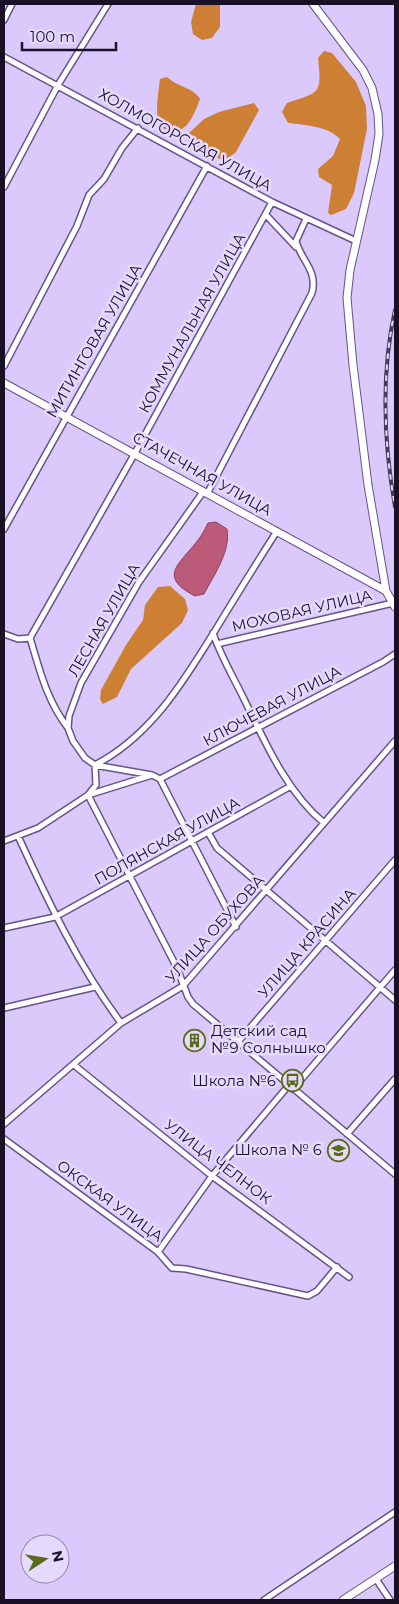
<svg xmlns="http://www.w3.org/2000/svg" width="399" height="1604" font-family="Montserrat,sans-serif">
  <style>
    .forest { fill: #cd7f33 }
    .water { fill: #bc5a7a; stroke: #8b4461 }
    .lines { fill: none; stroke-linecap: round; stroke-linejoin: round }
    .street-casing { stroke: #675289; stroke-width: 8 }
    .secondary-casing { stroke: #675289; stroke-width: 9 }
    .street { stroke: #fff; stroke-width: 5 }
    .secondary { stroke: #fff; stroke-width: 7 }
    .rail-casing { stroke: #473c58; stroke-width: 4 }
    .rail { stroke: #e6d9ff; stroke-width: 2; stroke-dasharray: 5.5; stroke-linecap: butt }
    .labels { text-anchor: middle; stroke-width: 5; stroke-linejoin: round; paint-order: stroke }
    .street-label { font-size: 15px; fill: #1a1127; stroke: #e6d9ff }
    .poi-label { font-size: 15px; fill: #1a1127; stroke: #e6d9ff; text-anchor: end }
  </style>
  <rect width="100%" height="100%" fill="#dbc9fb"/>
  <path class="forest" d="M196,4H220V27L212,38L202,40L193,34L191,22Z
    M324,51L332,53L356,82L366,106L367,129L354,193L346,209L331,215L328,213L332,185L319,177L318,169L333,156L340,139C328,126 305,125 288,123L282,112L287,103C320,92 322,95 318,58Z
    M167,77C176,86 194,88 200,99C192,120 184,141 159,126C155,110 158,96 160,79Z
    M254,103L259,110L236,152L227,159H220L189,145L186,136L204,119L219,112Z
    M170,586L185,599L188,610L182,623L131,669L117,697L103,704L100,699L101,690L126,645L143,620L145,605L158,587Z"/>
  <path class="water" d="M216,522L227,529C231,551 214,575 204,594L195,596C156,576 181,563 198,540C202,535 205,529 208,523Z"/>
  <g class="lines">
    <defs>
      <path id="street" d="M4,20L12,4
        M4,57L272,202L356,241
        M4,187L58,85L108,4
        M266,215L296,247
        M4,366L77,226L89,195L104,179L122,148L138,128
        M207,494L312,293C318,270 301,261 296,241L306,219
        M4,529L207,166
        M213,633C220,654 231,673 241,693C263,737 285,791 324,823
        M4,634L18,639L30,638
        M30,638L135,453L272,202
        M30,638C40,671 47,701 68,728
        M217,644L393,603
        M152,775L88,795L177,968L188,997L193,1004L395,1174
        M160,779L152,775L95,765L85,758L73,741L68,728L69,716L81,683L139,582L203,492
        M160,779L383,662L395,654
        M160,779L236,927
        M208,832L217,848L395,1000
        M18,836C48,901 78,965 121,1023
        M4,841L38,828L88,795L96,785L95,765C151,736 184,681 216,629C236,596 256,564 277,531
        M4,928L55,917L291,786
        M4,1008L95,987
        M237,1043L395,860
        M74,1065L212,1176L349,1277
        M293,1089L395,970
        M4,1124L121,1023L183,986L395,741
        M347,1134L395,1079
        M4,1139L158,1252L172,1268L186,1269L308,1296L317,1291L337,1267
        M158,1252L212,1176L289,1085
        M376,1579L390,1600
        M264,1600L395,1512"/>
      <path id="secondary" d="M313,4L363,70L372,88L378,114L379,134L375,160L350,270L347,298L353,365L368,485L386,591L395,607
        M4,383L386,591
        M343,1600L395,1566"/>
    </defs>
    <use href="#street" class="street-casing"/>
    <use href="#secondary" class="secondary-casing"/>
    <use href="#street" class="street"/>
    <use href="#secondary" class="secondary"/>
    <defs>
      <path id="rail" d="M395,310C381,373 384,444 395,507"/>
    </defs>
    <use href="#rail" class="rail-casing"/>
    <use href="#rail" class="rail"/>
  </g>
  <defs>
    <symbol id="building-ring" viewBox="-11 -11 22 22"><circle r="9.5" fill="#e6d9ff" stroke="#596a15" stroke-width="1.5"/><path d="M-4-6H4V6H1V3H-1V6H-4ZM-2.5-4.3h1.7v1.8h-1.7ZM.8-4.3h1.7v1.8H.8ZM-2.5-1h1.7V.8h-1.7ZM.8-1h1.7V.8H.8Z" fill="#596a15"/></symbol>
    <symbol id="bus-ring" viewBox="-11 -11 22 22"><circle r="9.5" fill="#e6d9ff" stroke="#596a15" stroke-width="1.5"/><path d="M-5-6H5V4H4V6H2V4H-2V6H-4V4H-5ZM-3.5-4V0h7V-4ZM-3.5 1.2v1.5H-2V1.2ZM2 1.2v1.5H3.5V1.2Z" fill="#596a15"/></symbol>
    <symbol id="school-ring" viewBox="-11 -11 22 22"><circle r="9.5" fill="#e6d9ff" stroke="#596a15" stroke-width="1.5"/><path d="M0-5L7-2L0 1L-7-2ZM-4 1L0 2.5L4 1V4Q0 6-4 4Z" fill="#596a15"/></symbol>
  </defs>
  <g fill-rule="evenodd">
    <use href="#building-ring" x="182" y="1028" width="25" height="25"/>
    <use href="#bus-ring" x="280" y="1068" width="25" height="25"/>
    <use href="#school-ring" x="326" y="1138" width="25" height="25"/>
  </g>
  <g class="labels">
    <g class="street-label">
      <text transform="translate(185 140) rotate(29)" y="5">ХОЛМОГОРСКАЯ УЛИЦА</text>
      <text transform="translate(192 323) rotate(-61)" y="5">КОММУНАЛЬНАЯ УЛИЦА</text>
      <text transform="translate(94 341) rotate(-60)" y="5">МИТИНГОВАЯ УЛИЦА</text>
      <text transform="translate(202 474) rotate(29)" y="5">СТАЧЕЧНАЯ УЛИЦА</text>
      <text transform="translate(302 611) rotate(-13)" y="5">МОХОВАЯ УЛИЦА</text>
      <text transform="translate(104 620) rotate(-60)" y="5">ЛЕСНАЯ УЛИЦА</text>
      <text transform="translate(272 706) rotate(-28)" y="5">КЛЮЧЕВАЯ УЛИЦА</text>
      <text transform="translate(167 841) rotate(-29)" y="5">ПОЛЯНСКАЯ УЛИЦА</text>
      <text transform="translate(215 929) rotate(-48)" y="5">УЛИЦА ОБУХОВА</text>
      <text transform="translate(307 943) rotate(-49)" y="5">УЛИЦА КРАСИНА</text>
      <text transform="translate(218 1162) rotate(37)" y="5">УЛИЦА ЧЕЛНОК</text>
      <text transform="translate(110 1201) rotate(36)" y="5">ОКСКАЯ УЛИЦА</text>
    </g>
    <g class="poi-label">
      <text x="211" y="1036" text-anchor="start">Детский сад<tspan x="211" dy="17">№9 Солнышко</tspan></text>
      <text x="276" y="1086">Школа №6</text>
      <text x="322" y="1155">Школа № 6</text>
    </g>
  </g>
  <rect width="399" height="1604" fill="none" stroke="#1a1127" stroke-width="10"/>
  <g transform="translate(45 1559) rotate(78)"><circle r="24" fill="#e6d9ff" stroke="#9489a9"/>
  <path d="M0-4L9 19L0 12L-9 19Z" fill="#596a15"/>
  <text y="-8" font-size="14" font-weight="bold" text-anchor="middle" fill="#1a1127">N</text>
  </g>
  <path d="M22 42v8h94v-8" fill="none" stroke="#1a1127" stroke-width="2.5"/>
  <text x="30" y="42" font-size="15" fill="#1a1127" stroke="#e6d9ff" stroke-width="4" paint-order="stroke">100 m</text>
</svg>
